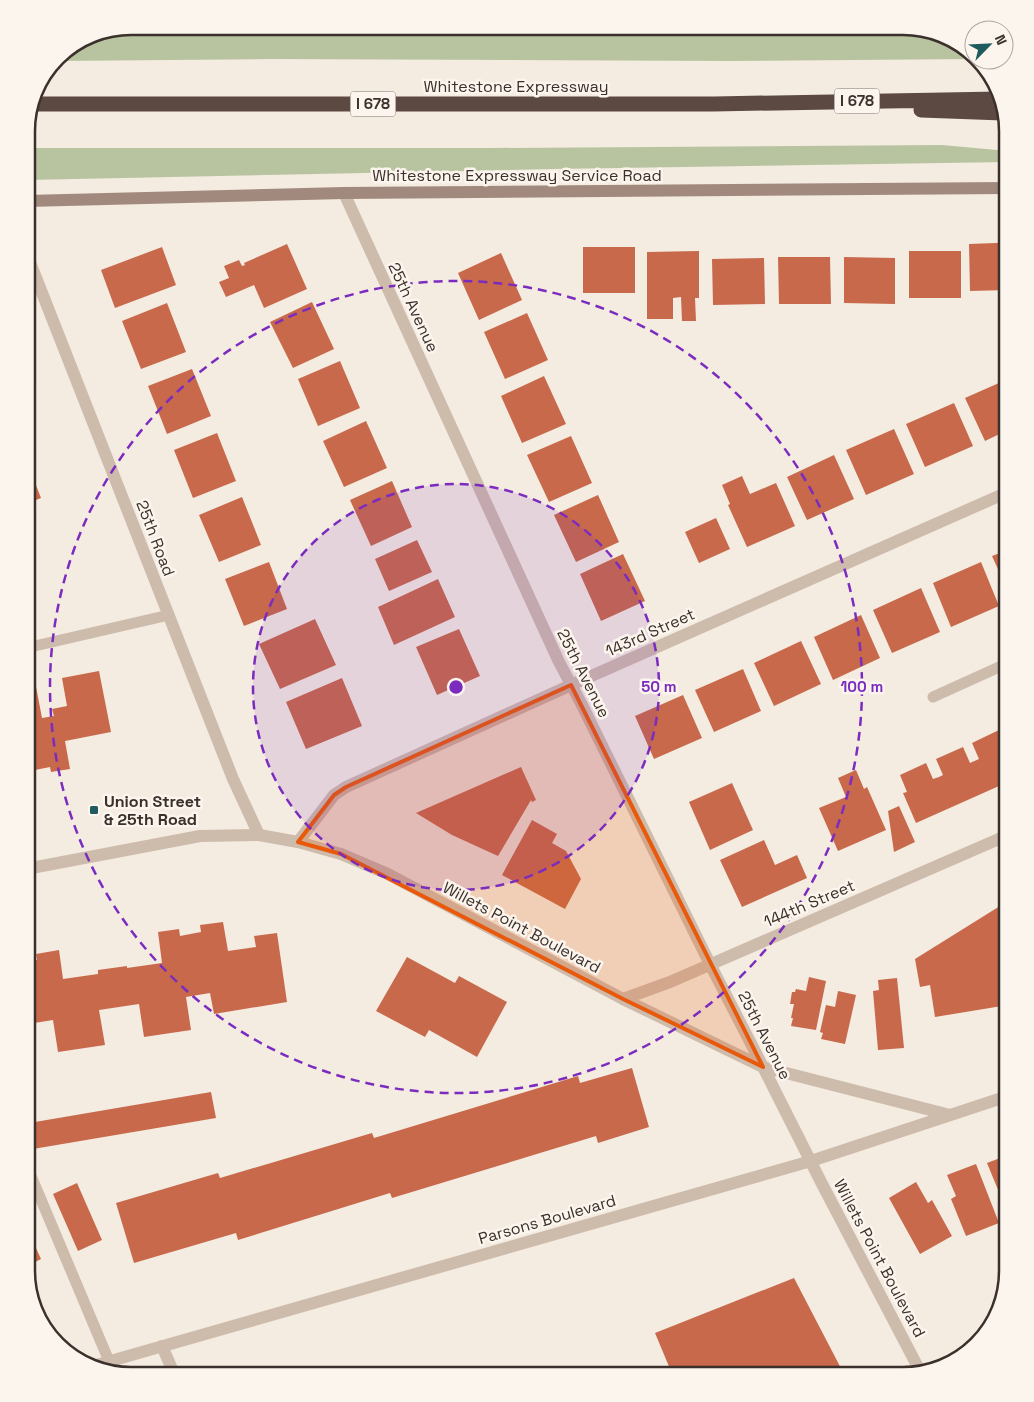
<svg xmlns="http://www.w3.org/2000/svg" width="1034" height="1402" font-family="'Space Grotesk',sans-serif">
  <style>
    .green { fill: #b8c4a0 }
    .building { fill: #c8694b }
    .lines { fill: none; stroke-linecap: round; stroke-linejoin: round }
    .service { stroke: #cdbbac; stroke-width: 11 }
    .minor { stroke: #cdbbac; stroke-width: 12 }
    .tertiary { stroke: #cdbbac; stroke-width: 12 }
    .secondary { stroke: #a18a7d; stroke-width: 12 }
    .motorway { stroke: #5c4a42; stroke-width: 15 }
    .marked { fill: #e8590c; fill-opacity: 0.2; stroke: #e8590c; stroke-width: 4; stroke-linejoin: round }
    .ring { fill: none; stroke: #7b2cbf; stroke-width: 2.5; stroke-dasharray: 9 6 }
    .poi-dot { fill: #1f5a5e; stroke: #fbf5ee; stroke-width: 2 }
    .labels { text-anchor: middle; stroke-width: 5; stroke-linejoin: round; paint-order: stroke }
    .shield { fill: #fbf5ee; stroke: #756b66; stroke-width: 1 }
    .shield-label { font-size: 15px; font-weight: bold; fill: #3b302b }
    .street-label { font-size: 16px; fill: #3b302b; stroke: #fbf5ee }
    .poi-label { font-size: 16px; font-weight: bold; fill: #3b302b; stroke: #fbf5ee; text-anchor: start }
    .rim { fill: none; stroke: #3b302b; stroke-width: 2.5 }
    .centre { fill: #7b2cbf; stroke: #fbf5ee; stroke-width: 2.5 }
    .ring-label { font-size: 15px; text-anchor: middle; font-weight: bold; fill: #7b2cbf; stroke: #fbf5ee; stroke-width: 5; stroke-linejoin: round; paint-order: stroke }
  </style>
  <rect width="100%" height="100%" fill="#f4ebe1"/>
  <path class="green" d="M131,26H909L955,40L974,59L730,61L271,59L56,61L62,53L91,34Z
    M942,145L1008,151V162L553,169L26,180L27,148H491Z"/>
  <path class="building" d="M996,243H1008V290L970,291L969,244Z
    M287,244L307,289L264,308L254,285L226,297L219,282L229,278L224,266L239,260L242,266L245,265L244,263Z
    M162,247L176,285L115,308L101,270Z
    M583,247H635V293H583Z
    M699,251V298H695L696,321H682L681,297L673,298V319H647V252Z
    M909,251H961V298H909Z
    M501,253L522,300L479,320L458,273Z
    M778,257H830L831,304H779Z
    M844,257L895,258V304L844,303Z
    M764,258L765,304L713,305L712,259Z
    M312,302L334,349L293,368L270,322Z
    M167,303L186,352L141,369L122,321Z
    M527,313L548,360L505,379L484,332Z
    M340,361L360,408L318,426L298,379Z
    M192,369L211,416L167,434L148,386Z
    M544,376L566,424L522,443L501,396Z
    M1008,379V430L985,441L965,398Z
    M954,403L973,446L925,467L906,424Z
    M366,421L387,468L344,487L323,441Z
    M894,429L914,474L866,495L846,450Z
    M217,433L236,481L193,498L174,450Z
    M571,436L592,483L549,502L527,455Z
    M834,455L854,499L807,520L787,477Z
    M26,475L29,482L34,480L41,498L26,504Z
    M742,476L750,494L776,483L795,526L747,547L728,505L730,504L722,485Z
    M392,481L412,527L371,546L350,500Z
    M598,495L619,542L576,562L554,515Z
    M242,497L261,545L219,562L199,515Z
    M716,518L730,549L699,563L685,532Z
    M417,540L432,572L389,591L375,559Z
    M1008,550V591L992,556Z
    M623,554L645,601L601,621L580,574Z
    M269,562L287,609L244,626L225,579Z
    M981,562L999,606L951,627L933,583Z
    M438,579L455,617L394,645L378,607Z
    M921,588L940,632L892,653L873,610Z
    M861,615L880,658L833,680L814,637Z
    M315,619L336,665L280,689L259,644Z
    M459,629L480,676L437,695L416,647Z
    M801,641L821,684L774,706L754,663Z
    M743,669L761,711L714,732L695,690Z
    M99,671L111,732L65,741L70,769L51,772L50,767L30,771L31,777L26,778V678L34,676L42,718L54,716L52,709L67,706L62,678Z
    M342,678L362,726L306,749L286,702Z
    M683,695L702,738L654,759L635,716Z
    M999,730L1006,746L1008,745V782L916,823L903,793L907,792L900,775L926,763L933,779L939,777L943,775L936,759L963,747L970,763L979,759L972,743Z
    M521,767L536,800L532,802L531,800L498,856L452,835L416,813Z
    M856,770L864,789L867,787L886,830L838,851L819,808L846,797L838,778Z
    M732,783L753,830L710,850L689,802Z
    M899,806L915,842L894,852L888,811Z
    M532,820L557,834L552,843L566,851L581,879L565,909L502,875Z
    M764,840L775,865L797,855L807,878L742,907L720,860Z
    M1008,901V1005L935,1017L930,985L920,987L915,959Z
    M223,922L228,951L256,947L254,936L277,933L287,1002L214,1014L210,993L186,997L191,1030L144,1037L139,1004L99,1010L105,1045L58,1052L53,1020L28,1024L32,1045L26,1046V962L37,960L36,954L59,950L63,979L98,974V970L127,966V968L162,963L158,932L179,929L180,936L201,932L200,925Z
    M407,957L455,983L459,976L507,1002L477,1057L429,1030L425,1037L376,1011Z
    M809,977L826,981L816,1030L791,1026L793,1018H791L794,1004H790L792,992H795L796,989L806,991Z
    M897,978L904,1048L878,1050L873,991L879,990L878,980Z
    M838,991L856,995L845,1044L821,1039L823,1033L820,1032L826,1005L835,1007Z
    M632,1068L649,1127L598,1143L596,1136L392,1198L390,1193L238,1240L236,1233L134,1263L116,1203L218,1173L220,1178L372,1133L374,1138L578,1076L580,1083Z
    M211,1092L216,1118L33,1149L29,1123Z
    M1008,1155V1214L987,1163Z
    M976,1164L999,1223L966,1236L951,1199L956,1196L947,1175Z
    M916,1182L928,1203L932,1200L952,1236L920,1254L889,1198Z
    M77,1183L102,1240L78,1251L53,1194Z
    M26,1226L41,1259L26,1267Z
    M794,1278L845,1376H673L655,1333Z"/>
  <g class="lines">
    <path class="service" d="M26,648L169,615
      M933,697L1008,663
      M26,1164L109,1361"/>
    <path class="minor" d="M344,193L559,662L581,703L710,964L763,1067
      M26,252L233,779L259,835
      M298,842L334,795L346,787L571,685L1008,492
      M623,999L670,982L1008,835
      M162,1346L175,1376"/>
    <path class="tertiary" d="M26,869L200,836L259,835L298,842L341,854L388,874L623,999L763,1067L950,1115
      M763,1067L821,1182L920,1371
      M93,1366L811,1161L1008,1096"/>
    <path class="secondary" d="M26,201L344,193L1008,188"/>
    <path class="motorway" d="M32,104H714L999,99
      M921,110L1003,113"/>
  </g>
  <path class="marked" d="M571,685L763,1067L623,999L341,854L298,842L334,795L346,787Z"/>
  <circle cx="456" cy="687" r="203" fill="#7b2cbf" fill-opacity=".12"/>
  <g class="ring">
    <circle cx="456" cy="687" r="203"/>
    <circle cx="456" cy="687" r="406"/>
  </g>
  <rect class="poi-dot" x="89" y="805" width="10" height="10" rx="2.5"/>
  <g class="labels">
    <g class="shield">
      <rect x="834.5" y="88.5" width="45" height="25" rx="4"/>
      <rect x="350.5" y="91.5" width="45" height="25" rx="4"/>
    </g>
    <g class="shield-label">
      <text x="857" y="106">I 678</text>
      <text x="373" y="109">I 678</text>
    </g>
    <g class="street-label">
      <text x="516" y="92">Whitestone Expressway</text>
      <text x="517" y="181">Whitestone Expressway Service Road</text>
      <text transform="translate(414 307) rotate(65)" y="6">25th Avenue</text>
      <text transform="translate(156 538) rotate(69)" y="6">25th Road</text>
      <text transform="translate(650 632) rotate(-24)" y="6">143rd Street</text>
      <text transform="translate(584 673) rotate(63)" y="6">25th Avenue</text>
      <text transform="translate(809 903) rotate(-23)" y="6">144th Street</text>
      <text transform="translate(522 927) rotate(28)" y="6">Willets Point Boulevard</text>
      <text transform="translate(765 1035) rotate(63)" y="6">25th Avenue</text>
      <text transform="translate(547 1219) rotate(-16)" y="6">Parsons Boulevard</text>
      <text transform="translate(880 1258) rotate(62)" y="6">Willets Point Boulevard</text>
    </g>
    <g class="poi-label">
      <text x="104" y="807">Union Street<tspan x="104" dy="18">&amp; 25th Road</tspan></text>
    </g>
  </g>
  <path d="M0 0H1034V1402H0ZM131 35H903A96 96 0 0 1 999 131V1271A96 96 0 0 1 903 1367H131A96 96 0 0 1 35 1271V131A96 96 0 0 1 131 35Z" fill="#fbf5ee" fill-rule="evenodd"/>
  <path class="rim" d="M131 35H903A96 96 0 0 1 999 131V1271A96 96 0 0 1 903 1367H131A96 96 0 0 1 35 1271V131A96 96 0 0 1 131 35Z"/>
  <circle cx="456" cy="687" r="8" class="centre"/>
  <g class="ring-label">
    <text x="659" y="692">50 m</text>
    <text x="862" y="692">100 m</text>
  </g>
  <g transform="translate(989 45) rotate(66)"><circle r="24" fill="#fbf5ee" stroke="#aea6a0"/>
  <path d="M0-4L9 19L0 12L-9 19Z" fill="#1f5a5e"/>
  <text y="-8" font-size="14" font-weight="bold" text-anchor="middle" fill="#3b302b">N</text>
  </g>
</svg>
